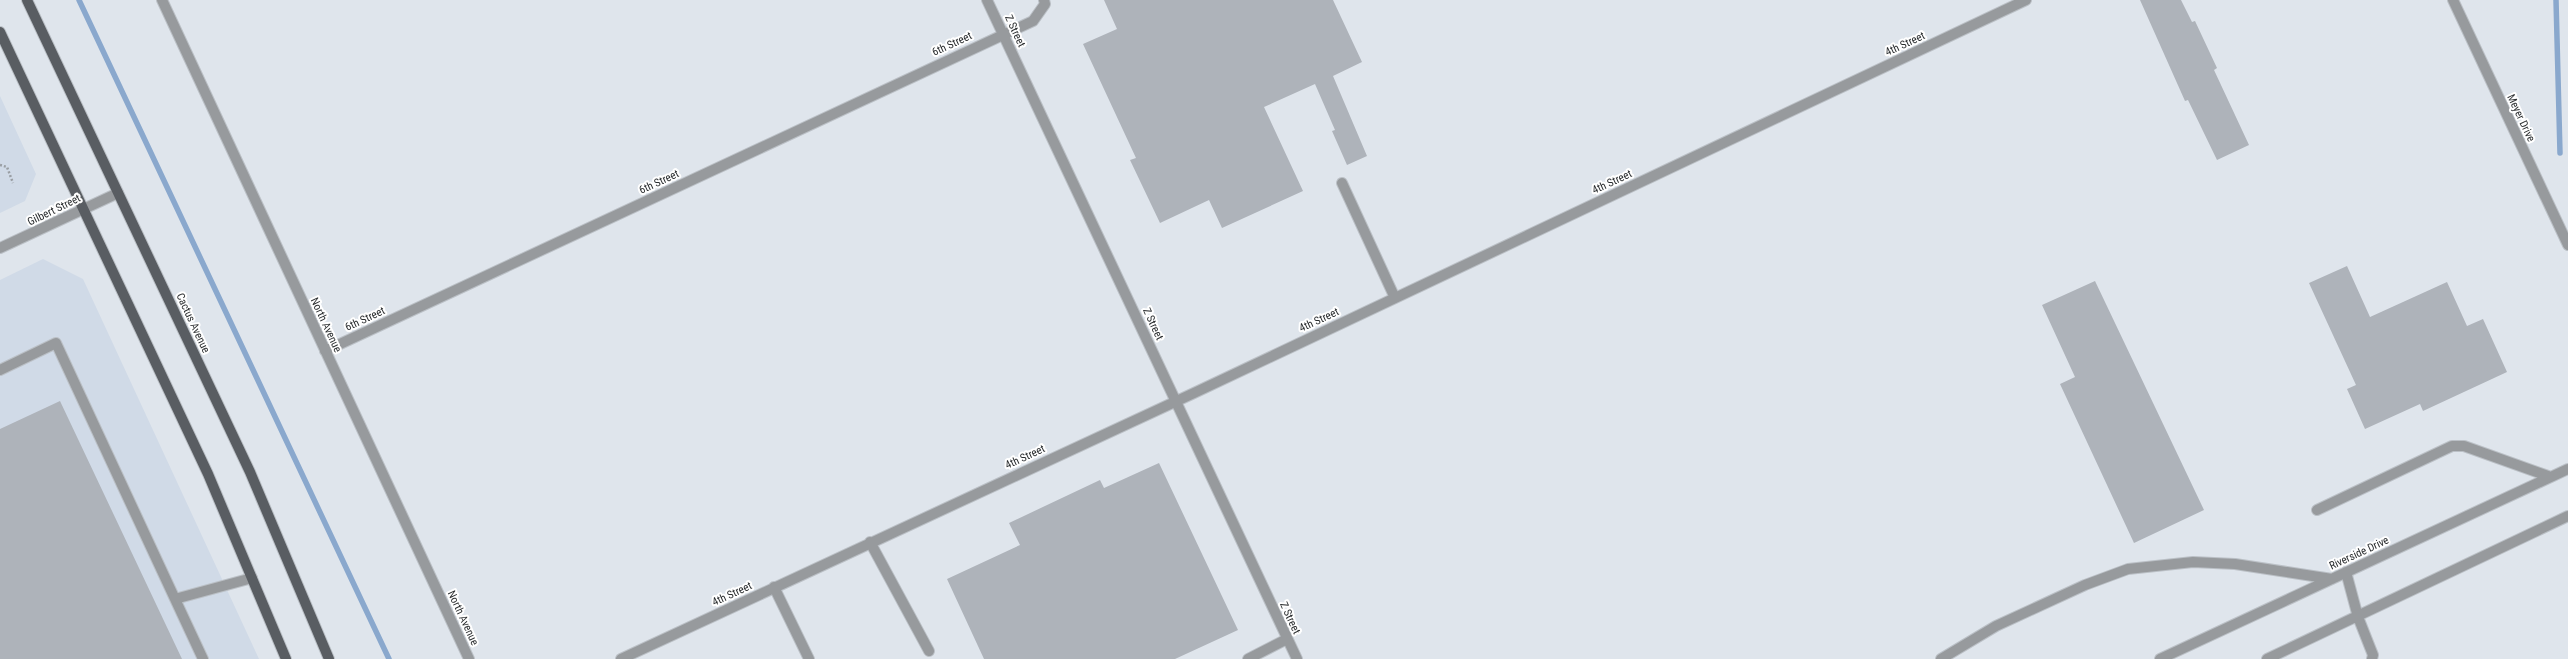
<svg xmlns="http://www.w3.org/2000/svg" width="2568" height="659" viewBox="0 0 2568 659" font-family="'Roboto Condensed',sans-serif">
	<style>
		.built { fill: #d0dae7 }
		.lines { fill: none; stroke-linecap: round; stroke-linejoin: round }
		.stream { stroke: #8aa8cd; stroke-width: 5.5 }
		.building { fill: #aeb3ba }
		.minor-casing { stroke: #bbc0c6; stroke-width: 12 }
		.major-casing { stroke: #bbc0c6; stroke-width: 12 }
		.path { stroke: #999ea3; stroke-width: 2.5; stroke-dasharray: 2 2; stroke-linecap: butt }
		.minor { stroke: #979a9d; stroke-width: 10 }
		.major { stroke: #595d62; stroke-width: 10 }
		.labels { text-anchor: middle; dominant-baseline: central; stroke-width: 4; stroke-linejoin: round; paint-order: stroke }
		.street-label { font-size: 11px; fill: #2b2e30; stroke: #fff }
	</style>
	<rect width="100%" height="100%" fill="#dfe5ec"/>
	<path class="built" d="M0,96l36,78 -11,27 -25,12z
		M43,259l40,20 176,380h-259v-379z"/>
	<g class="lines">
		<path class="stream" d="M79,0l310,659
			M2556,0l4,153"/>
	</g>
	<path class="building" d="M1104,0h229l29,62 -29,14 34,80 -20,9 -15,-34 3,-1 -20,-46 -51,23 39,84 -81,37 -13,-28 -49,23 -30,-63 6,-2 -53,-114 34,-15z
		M2140,0h41l11,22 3,-1 22,47 -3,2 35,75 -32,15 -29,-60 -3,1z
		M2347,266l23,51 77,-35 20,44 16,-7 24,53 -84,39 -3,-7 -55,25 -18,-40 9,-4 -47,-102z
		M2095,281l109,229 -70,33 -74,-159 15,-7 -33,-72z
		M60,401l122,258h-182v-230z
		M1159,463l79,167 -63,29h-191l-37,-80 73,-34 -11,-22 91,-43 4,8z"/>
	<g class="lines">
		<g class="minor-casing">
			<path id="minor" d="M162,0l307,659
				M987,0l310,659
				M2453,0l115,245
				M1342,183l53,115
				M0,248l118,-55
				M325,351l708,-330 12,-17 -1,-4
				M0,370l56,-27 119,256
				M2317,510l135,-64h12l84,30
				M870,542l59,109
				M2346,572l12,45 15,38 -1,4
				M774,587l35,72
				M203,659l-28,-60 77,-21
				M621,659l573,-266 832,-393
				M1248,659l39,-20
				M1941,659l55,-33 89,-41 43,-16 65,-7 42,2 97,15
				M2160,659l408,-190
				M2267,659l301,-143"/>
		</g>
		<g class="major-casing">
			<path id="major" d="M27,0l223,472 79,187
				M0,32l208,442 78,185"/>
		</g>
		<path class="path" d="M0,165l7,2 6,16"/>
		<use href="#minor" class="minor"/>
		<use href="#major" class="major"/>
	</g>
	<g class="labels">
		<g class="street-label">
			<text transform="translate(1015 31) rotate(65)">Z Street</text>
			<text transform="translate(952 44) rotate(-25)">6th Street</text>
			<text transform="translate(1905 44) rotate(-25)">4th Street</text>
			<text transform="translate(2521 118) rotate(65)">Meyer Drive</text>
			<text transform="translate(659 182) rotate(-25)">6th Street</text>
			<text transform="translate(1612 182) rotate(-25)">4th Street</text>
			<text transform="translate(54 210) rotate(-26)">Gilbert Street</text>
			<text transform="translate(365 319) rotate(-25)">6th Street</text>
			<text transform="translate(1319 320) rotate(-25)">4th Street</text>
			<text transform="translate(193 323) rotate(65)">Cactus Avenue</text>
			<text transform="translate(1153 324) rotate(65)">Z Street</text>
			<text transform="translate(326 325) rotate(65)">North Avenue</text>
			<text transform="translate(1025 457) rotate(-25)">4th Street</text>
			<text transform="translate(2359 553) rotate(-25)">Riverside Drive</text>
			<text transform="translate(732 594) rotate(-25)">4th Street</text>
			<text transform="translate(463 618) rotate(65)">North Avenue</text>
			<text transform="translate(1290 618) rotate(65)">Z Street</text>
		</g>
	</g>
</svg>
